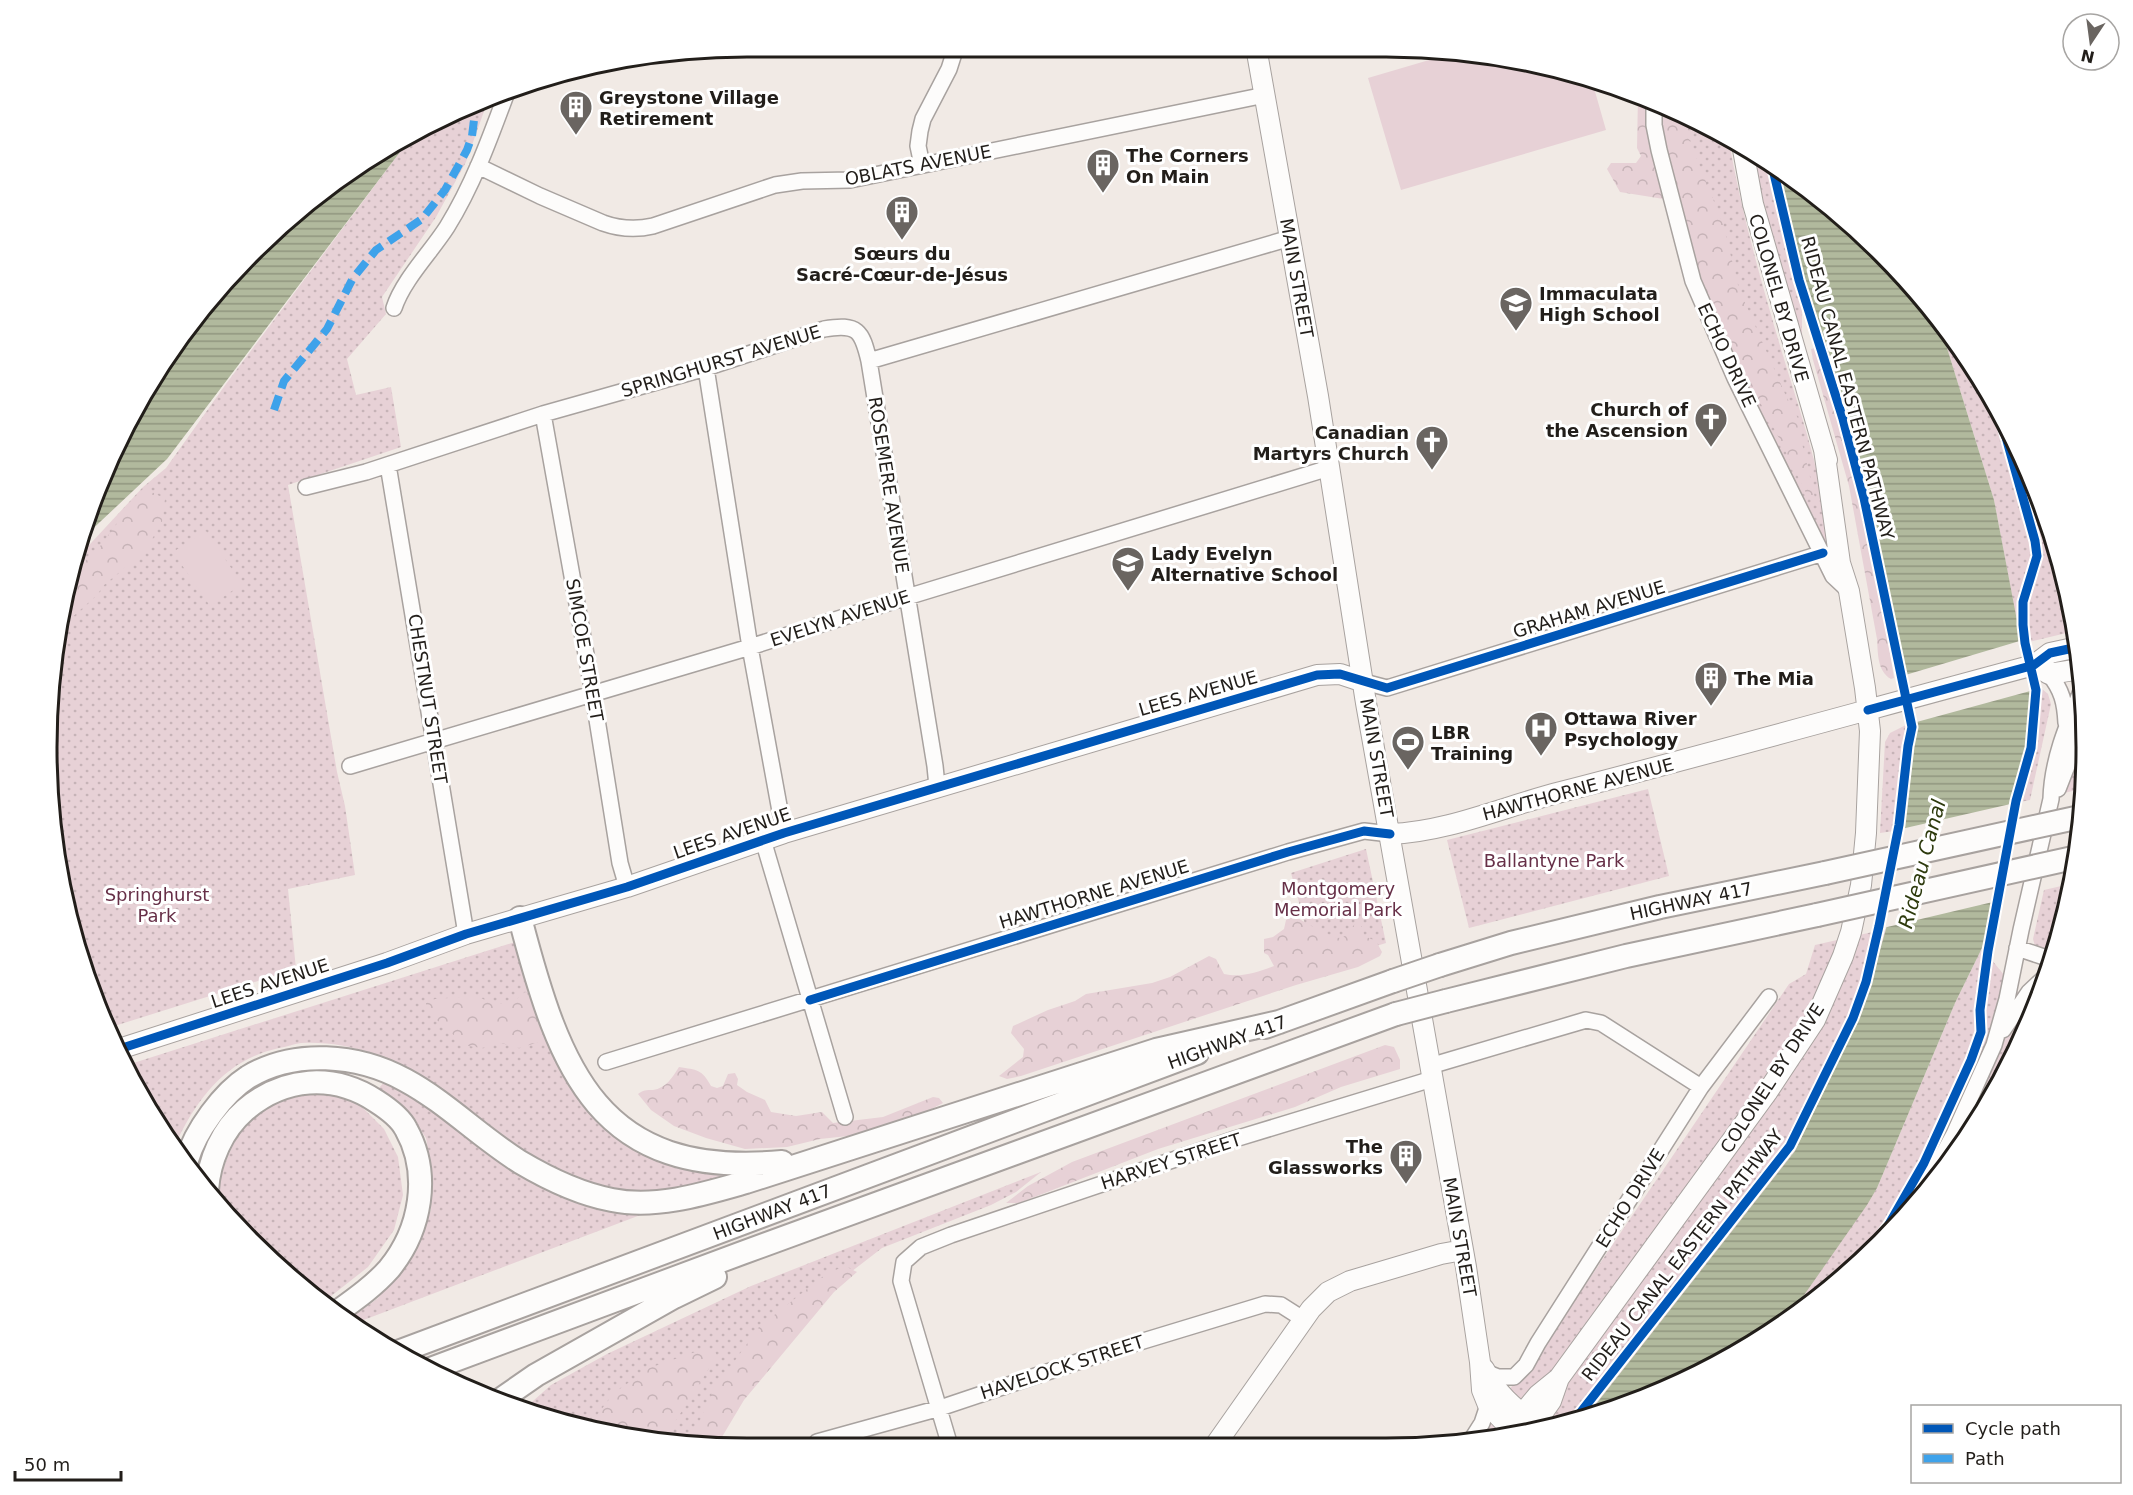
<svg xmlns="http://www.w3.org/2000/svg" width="2133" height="1495" viewBox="0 0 2133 1495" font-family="'DejaVu Sans',sans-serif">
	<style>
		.grass { fill: url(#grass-dots) }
		.forest { fill: url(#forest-crowns) }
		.garden { fill: #e7d1d6 }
		.water { fill: url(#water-rules) }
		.pier { fill: #f1eae5 }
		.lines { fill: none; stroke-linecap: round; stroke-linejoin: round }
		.minor-casing { stroke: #a8a29f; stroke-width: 18 }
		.major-casing { stroke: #a8a29f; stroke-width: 22 }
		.highway-casing { stroke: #a8a29f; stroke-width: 26 }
		.minor { stroke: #fdfcfb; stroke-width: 15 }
		.major { stroke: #fdfcfb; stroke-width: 20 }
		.highway { stroke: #fdfcfb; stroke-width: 22 }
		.highway-bridge-casing { stroke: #a8a29f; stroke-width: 26; stroke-linecap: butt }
		.highway-bridge { stroke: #fdfcfb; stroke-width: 22 }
		.quiet { stroke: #3ea2ea; stroke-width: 8; stroke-dasharray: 15 8; stroke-linecap: butt }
		.cycleway-casing { stroke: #fff; stroke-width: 13 }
		.cycleway { stroke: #0057b8; stroke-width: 9 }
		.labels { text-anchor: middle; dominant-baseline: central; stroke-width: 6; stroke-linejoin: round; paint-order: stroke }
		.poi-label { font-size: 18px; font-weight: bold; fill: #221e1a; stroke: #fff; text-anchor: start }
		.street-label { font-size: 18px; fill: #221e1a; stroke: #fff }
		.park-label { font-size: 18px; fill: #662f47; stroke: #fff }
		.water-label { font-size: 20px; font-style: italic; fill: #2d3a0d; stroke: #fff }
		.rim { fill: none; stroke: #221e1a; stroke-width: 3 }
	</style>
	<defs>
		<pattern id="grass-dots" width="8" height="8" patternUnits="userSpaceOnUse" patternTransform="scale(1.5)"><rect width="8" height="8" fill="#e7d1d6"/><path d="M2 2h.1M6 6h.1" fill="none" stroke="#c6b3b7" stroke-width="1.8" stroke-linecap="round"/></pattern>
		<pattern id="forest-crowns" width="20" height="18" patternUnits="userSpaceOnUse" patternTransform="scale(1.5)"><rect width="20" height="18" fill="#e7d1d6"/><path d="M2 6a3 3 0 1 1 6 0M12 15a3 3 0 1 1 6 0" fill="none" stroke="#c6b3b7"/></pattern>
		<pattern id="water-rules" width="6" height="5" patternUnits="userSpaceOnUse" patternTransform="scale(1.5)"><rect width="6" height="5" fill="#b1b99d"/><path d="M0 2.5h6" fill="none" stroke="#90967f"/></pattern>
	</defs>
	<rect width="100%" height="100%" fill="#f1eae5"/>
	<path class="grass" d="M488,100l-22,62 -30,55 -54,80 4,17 -39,45 9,36 35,-8 10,60 -113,38 49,287 8,34 10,69 -67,14 8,80 -188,59 -38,-99 -17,-90v-183l26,-100 64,-69 23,-19 60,-84 174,-232 5,-14 33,-19z
		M1661,104l67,32c13,76 34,149 56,223 18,59 43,130 44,192l-18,-41 -67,-132 -29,-67z
		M1751,150l17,12 30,128 4,19v28l-4,1 -25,-87z
		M1939,322l53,75 57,125 26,109 -54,13 -27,-144z
		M2041,688l7,6 3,10 -21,96 -10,2 16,-64 3,-49z
		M1906,725l-5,62 -7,44 -14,2 5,-91 5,-9z
		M2083,742l2,46 -21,5z
		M1648,789l21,87 -200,52 -22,-88z
		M1366,849l20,94 -70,22 -25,-92z
		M2070,884l-7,45 -8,21 -6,2 -14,-6 -2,-7 11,-49z
		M1886,929l-24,83 -67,139 -210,267 -18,7 -92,17 37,-56 32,-40 245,-362 17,-10 9,-29z
		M518,941l104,198 111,30 1,7c-41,12 -88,24 -130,12 -29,-9 -58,-21 -83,-38 -33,-22 -62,-49 -95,-71 -36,-23 -82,-39 -125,-36 -7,1 -15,4 -22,5 -53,12 -81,49 -103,95l-52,-77z
		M1982,948l49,60v4l-17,45 -72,117 -94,100 -55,37 84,-123 78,-185z
		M385,1081l23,13 47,30 196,87 -298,113 -5,-4 29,-21 36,-42 18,-47 1,-40 -6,-32 -17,-25 -30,-25z
		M309,1092l26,2 26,12 23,23 14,28 5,38 -9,35 -26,37 -47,37 -104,-99c0,-31 22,-87 51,-102 12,-6 28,-8 41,-11z
		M1041,1172l-25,20 -25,13 -109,43 -57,44 -123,155 -136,-22 -42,-16 27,-24 56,-31 144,-68z"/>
	<path class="forest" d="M1638,95l15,5 34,16 1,21 35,87 16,65 47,107 15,28v15l14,59 -8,-3 -29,-59 -53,-99 -18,-27 -31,-109 -56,-9 -13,-23 4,-6h25l5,-7 -4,-8z
		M1815,348c27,80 49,161 66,244 5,29 8,58 13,86l-3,1c-14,-8 -13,-26 -14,-40l-28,-153 -36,-126 -2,-11z
		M148,492l6,1 11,6 -3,23 -17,29 -41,34 -7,10 -37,33 16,-58 22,-21 29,-39 14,-16z
		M1294,916c9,5 38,23 47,22 5,-1 10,-10 13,-13l5,-1 3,3 2,9 12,5 6,11 -2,4 -22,11 -62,18 -275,91 -14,3 -8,-3 24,-19 1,-8 -13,-16 2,-7 35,-16 27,-9 11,-7 66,-11 18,-6 39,-21 7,3 8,15c18,4 33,-2 50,-8l-6,-11 -4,-2v-14l9,-2 11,-8 2,-9z
		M525,992l8,3 8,18 5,27 -27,8 -18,-5 -19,5 -20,-3 -12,-14 -23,-19 -1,-9 9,-4 42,-3 16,8h18z
		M1385,1045l9,2 6,13v9l-59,18 -46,20 -137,42 -139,54h-13l22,-17 44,-24z
		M679,1067c18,3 23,2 32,19l6,2 6,-2 5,-12 7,-1 3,6 -1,6 10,7 18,8 6,12 25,4 26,-4 11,11 50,-6 50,-20 6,1 4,5 -27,14 -59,18 -37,4 -33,8 -42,2 -39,-11 -32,-12 -23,-16 -13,-16c5,-4 8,-4 15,-4 13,-2 19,-12 26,-23z
		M845,1266l12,6 -23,20 -90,108 -28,47 -27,-2 24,-54 46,-64 67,-53z
		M704,1349l12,4 -5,12 -48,76 -76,-13 27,-35 35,-25z"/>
	<path class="garden" d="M1453,53l70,7 69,21 14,49 -205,60 -33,-112z
		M206,531l36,53 -32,22 -37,-54z"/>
	<path class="water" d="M404,138l-4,14 -233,307 -83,78 16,-58 41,-82 79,-111 138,-122z
		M1777,168l36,24 99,93 27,37 55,178 37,194 -5,58 -10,32 -23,124 -11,40 -27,55 -78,185 -10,17 -74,106 -98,65 -110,42 210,-267 67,-139 24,-83 18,-98 13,-109 -13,-49 -19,-103 -19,-78 -19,-71 -44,-143z"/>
	<path class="pier" d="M2023,640l11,50 -121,33 -11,-47z
		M2015,803l-18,98 -114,27 18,-99z"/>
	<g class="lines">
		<g class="minor-casing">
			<path id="minor" d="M1654,100v25l5,25 34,131 42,97 98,198 16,15
				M922,165l-4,-19 2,-15 3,-12 26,-50 7,-22
				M478,166l62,30 63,27c17,6 33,7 50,3l122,-41 27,-4 48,-1 415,-85
				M394,308c9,-28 37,-56 53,-81 26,-42 43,-89 60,-135
				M869,361l421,-123
				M706,368l44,279 34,186
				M543,414l48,268 29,181 7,24
				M388,465l78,469
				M306,487l60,-15 177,-58 163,-46 118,-39c34,-6 38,2 45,32l66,405 2,20
				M2049,674c13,16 16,29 17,49
				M1364,682l23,6 436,-135
				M350,766l400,-119 157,-50 422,-129
				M2058,789l25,-64
				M763,840l82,277
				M2017,948l27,9h8
				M2003,1030l26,-38 15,-14
				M606,1062l682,-210 76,-21 26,3
				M1430,1066l156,-46 15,3 100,64
				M1919,1198l35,-64 40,-89 13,-46 14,-69 30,-131c1,-39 16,-74 31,-110
				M1485,1372l13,5h16l12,-12 12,-22 163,-256 68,-90
				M817,1442l123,-34 167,-56 158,-48 16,1 22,14
				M1470,1442l12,-19 6,-18
				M950,1446l-49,-165 3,-19 17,-15 30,-12 284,-96 197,-60"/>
		</g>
		<g class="major-casing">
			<path id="major" d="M1256,47l62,349 48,307 100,564 14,95 2,28 6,15 23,24
				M1742,144l11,60 74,256
				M2034,665l15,9 32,-5
				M1390,834c58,-2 115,-28 171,-42 159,-41 316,-85 473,-127l16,-12 28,-6
				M116,1050l271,-87 79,-29 161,-47 157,-54 533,-158 23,-1 24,8
				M1484,1369c12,24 30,39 51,55
				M1515,1423l23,-28 21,-17
				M1529,1432l22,-31 8,-23 209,-287 47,-71 28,-64 8,-24 10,-47 5,-52 4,-102 -5,-43 -16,-97 -9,-28 -16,-114
				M1216,1444l95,-135 17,-17 22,-11 91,-27 22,-4"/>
		</g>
		<g class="highway-casing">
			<path id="highway" d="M520,918c40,153 78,261 262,244
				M1440,965l71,-22 149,-36 165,-34
				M1446,1001l180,-45 191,-41
				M1265,1027l128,-46
				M187,1160c8,-29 36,-67 61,-83 46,-28 110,-23 157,3 41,22 75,57 115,82 27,16 60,32 92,38 44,9 92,-6 134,-18l410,-132 123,-28
				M207,1190c2,-30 15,-60 38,-80 39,-33 88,-37 131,-9 11,7 24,16 30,28 25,45 15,101 -17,140 -15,17 -35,31 -53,44
				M398,1352l799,-299
				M428,1370l314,-117 654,-239
				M500,1400l36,-25 138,-78 41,-20"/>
		</g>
		<use href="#minor" class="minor"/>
		<use href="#major" class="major"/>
		<use href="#highway" class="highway"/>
		<g class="highway-bridge-casing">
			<path id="highway-bridge" d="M1825,873l255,-56
				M1817,915l256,-57
				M1393,981l47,-16
				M1396,1014l50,-13"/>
		</g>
		<use href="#highway-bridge" class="highway-bridge"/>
		<path class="quiet" d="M274,410l10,-29 43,-52 26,-51 23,-28 46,-31 23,-29 22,-40 5,-14 2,-16 -1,-15"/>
		<g class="cycleway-casing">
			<path id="cycleway" d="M1868,710l166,-45 16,-12 28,-6
				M810,1000l478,-148 76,-21 26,3
				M116,1050l271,-87 79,-29 161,-47 157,-54 533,-158 23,-1 47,14 436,-135
				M1869,1252l19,-26 36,-63 47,-103 10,-28 -1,-22 8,-59 28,-150 15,-53 5,-58 -11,-47 -2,-18v-23l14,-46 -2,-15 -36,-129
				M1573,1422l217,-276 63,-128 13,-36 13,-56 20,-101 9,-79 4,-19 -48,-229 -21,-79 -44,-139 -27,-115"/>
		</g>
		<use href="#cycleway" class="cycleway"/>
	</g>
	<defs>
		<g id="building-pin" transform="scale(1.725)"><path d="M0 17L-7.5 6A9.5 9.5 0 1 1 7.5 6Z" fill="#6a6561" stroke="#fff"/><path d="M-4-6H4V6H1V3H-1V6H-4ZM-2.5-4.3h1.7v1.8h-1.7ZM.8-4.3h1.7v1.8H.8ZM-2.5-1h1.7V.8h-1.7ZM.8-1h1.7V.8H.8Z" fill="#fff"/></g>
		<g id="school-pin" transform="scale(1.725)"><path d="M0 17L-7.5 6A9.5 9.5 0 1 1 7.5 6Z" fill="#6a6561" stroke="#fff"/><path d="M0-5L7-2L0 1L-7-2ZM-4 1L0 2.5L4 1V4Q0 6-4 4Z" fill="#fff"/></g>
		<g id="church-pin" transform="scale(1.725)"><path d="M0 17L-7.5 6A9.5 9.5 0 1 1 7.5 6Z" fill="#6a6561" stroke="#fff"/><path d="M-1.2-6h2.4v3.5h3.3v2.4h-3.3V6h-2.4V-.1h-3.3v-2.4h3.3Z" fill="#fff"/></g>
		<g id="hospital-pin" transform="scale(1.725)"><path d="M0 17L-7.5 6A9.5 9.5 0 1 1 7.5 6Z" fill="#6a6561" stroke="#fff"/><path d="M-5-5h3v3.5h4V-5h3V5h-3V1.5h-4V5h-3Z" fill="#fff"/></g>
		<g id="stadium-pin" transform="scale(1.725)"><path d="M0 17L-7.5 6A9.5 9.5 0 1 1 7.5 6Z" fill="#6a6561" stroke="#fff"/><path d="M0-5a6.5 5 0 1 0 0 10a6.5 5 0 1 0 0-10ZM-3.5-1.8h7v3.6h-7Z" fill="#fff"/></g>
	</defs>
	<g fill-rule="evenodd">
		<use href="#building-pin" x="576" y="107"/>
		<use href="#building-pin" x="1103" y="165"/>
		<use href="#building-pin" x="902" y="212"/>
		<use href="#school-pin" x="1516" y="303"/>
		<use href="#church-pin" x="1711" y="419"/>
		<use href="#church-pin" x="1432" y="442"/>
		<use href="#school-pin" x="1128" y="563"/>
		<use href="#building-pin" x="1711" y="678"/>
		<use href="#hospital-pin" x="1541" y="728"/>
		<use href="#stadium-pin" x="1408" y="742"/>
		<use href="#building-pin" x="1406" y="1156"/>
	</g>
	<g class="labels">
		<g class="poi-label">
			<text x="599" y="97">Greystone Village<tspan x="599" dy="21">Retirement</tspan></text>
			<text x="1126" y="155">The Corners<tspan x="1126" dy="21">On Main</tspan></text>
			<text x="902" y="253" text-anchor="middle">Sœurs du<tspan x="902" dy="21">Sacré-Cœur-de-Jésus</tspan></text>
			<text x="1539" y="293">Immaculata<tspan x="1539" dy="21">High School</tspan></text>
			<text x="1688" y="409" text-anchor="end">Church of<tspan x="1688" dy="21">the Ascension</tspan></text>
			<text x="1409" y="432" text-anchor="end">Canadian<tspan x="1409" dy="21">Martyrs Church</tspan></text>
			<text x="1151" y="553">Lady Evelyn<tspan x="1151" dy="21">Alternative School</tspan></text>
			<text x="1734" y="678">The Mia</text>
			<text x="1564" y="718">Ottawa River<tspan x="1564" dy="21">Psychology</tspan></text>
			<text x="1431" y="732">LBR<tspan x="1431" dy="21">Training</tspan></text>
			<text x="1383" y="1146" text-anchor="end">The<tspan x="1383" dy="21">Glassworks</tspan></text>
		</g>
		<g class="street-label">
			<text transform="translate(918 165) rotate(-11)">OBLATS AVENUE</text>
			<text transform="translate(1297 278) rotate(80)">MAIN STREET</text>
			<text transform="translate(1779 298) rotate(74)">COLONEL BY DRIVE</text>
			<text transform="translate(1727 355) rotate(65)">ECHO DRIVE</text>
			<text transform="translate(721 361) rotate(-17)">SPRINGHURST AVENUE</text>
			<text transform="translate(1848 388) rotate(75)">RIDEAU CANAL EASTERN PATHWAY</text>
			<text transform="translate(889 485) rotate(81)">ROSEMERE AVENUE</text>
			<text transform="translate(1589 609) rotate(-17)">GRAHAM AVENUE</text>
			<text transform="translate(840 618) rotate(-18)">EVELYN AVENUE</text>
			<text transform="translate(585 650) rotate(80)">SIMCOE STREET</text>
			<text transform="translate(1198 693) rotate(-16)">LEES AVENUE</text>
			<text transform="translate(428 699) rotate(81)">CHESTNUT STREET</text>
			<text transform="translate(1377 758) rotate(80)">MAIN STREET</text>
			<text transform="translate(1578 789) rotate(-15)">HAWTHORNE AVENUE</text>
			<text transform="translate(732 833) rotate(-19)">LEES AVENUE</text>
			<text transform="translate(1094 894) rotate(-17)">HAWTHORNE AVENUE</text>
			<text transform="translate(1691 901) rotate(-12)">HIGHWAY 417</text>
			<text transform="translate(270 983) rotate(-18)">LEES AVENUE</text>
			<text transform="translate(1227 1042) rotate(-20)">HIGHWAY 417</text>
			<text transform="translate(1772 1078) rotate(-57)">COLONEL BY DRIVE</text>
			<text transform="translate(1171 1161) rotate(-18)">HARVEY STREET</text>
			<text transform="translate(1630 1198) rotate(-58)">ECHO DRIVE</text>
			<text transform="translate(772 1212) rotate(-21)">HIGHWAY 417</text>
			<text transform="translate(1460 1237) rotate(80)">MAIN STREET</text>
			<text transform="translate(1682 1255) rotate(-52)">RIDEAU CANAL EASTERN PATHWAY</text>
			<text transform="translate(1062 1367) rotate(-18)">HAVELOCK STREET</text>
		</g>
		<g class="park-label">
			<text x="1554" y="860">Ballantyne Park</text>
			<text x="1338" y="888">Montgomery<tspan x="1338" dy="21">Memorial Park</tspan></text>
			<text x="157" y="894">Springhurst<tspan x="157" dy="21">Park</tspan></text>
		</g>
		<g class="water-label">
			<text transform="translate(1922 864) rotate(-75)">Rideau Canal</text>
		</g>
	</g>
	<path d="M0 0H2133V1495H0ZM747 57H1386A690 690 0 0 1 2076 747V748A690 690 0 0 1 1386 1438H747A690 690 0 0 1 57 748V747A690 690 0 0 1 747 57Z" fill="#fff" fill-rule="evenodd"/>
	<path class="rim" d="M747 57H1386A690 690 0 0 1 2076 747V748A690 690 0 0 1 1386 1438H747A690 690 0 0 1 57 748V747A690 690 0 0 1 747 57Z"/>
	<rect x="1911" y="1405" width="210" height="78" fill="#ffffff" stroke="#a7a5a3" stroke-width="1.5"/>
	<rect x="1923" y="1424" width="30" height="9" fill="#0057b8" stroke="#a7a5a3" stroke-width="1.5"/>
	<text x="1965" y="1435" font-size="18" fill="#221e1a">Cycle path</text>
	<rect x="1923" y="1454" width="30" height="9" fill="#3ea2ea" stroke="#a7a5a3" stroke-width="1.5"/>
	<text x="1965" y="1465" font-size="18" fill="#221e1a">Path</text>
	<g transform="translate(2091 42) rotate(193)"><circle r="28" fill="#ffffff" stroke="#a7a5a3" stroke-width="1.5"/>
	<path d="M0-4.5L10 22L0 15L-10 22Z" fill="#6a6561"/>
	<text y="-9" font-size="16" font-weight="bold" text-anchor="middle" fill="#221e1a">N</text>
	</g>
	<path d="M15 1471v9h106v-9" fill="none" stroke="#221e1a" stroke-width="3"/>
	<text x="24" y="1471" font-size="18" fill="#221e1a" stroke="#ffffff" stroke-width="4.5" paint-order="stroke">50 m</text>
</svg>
